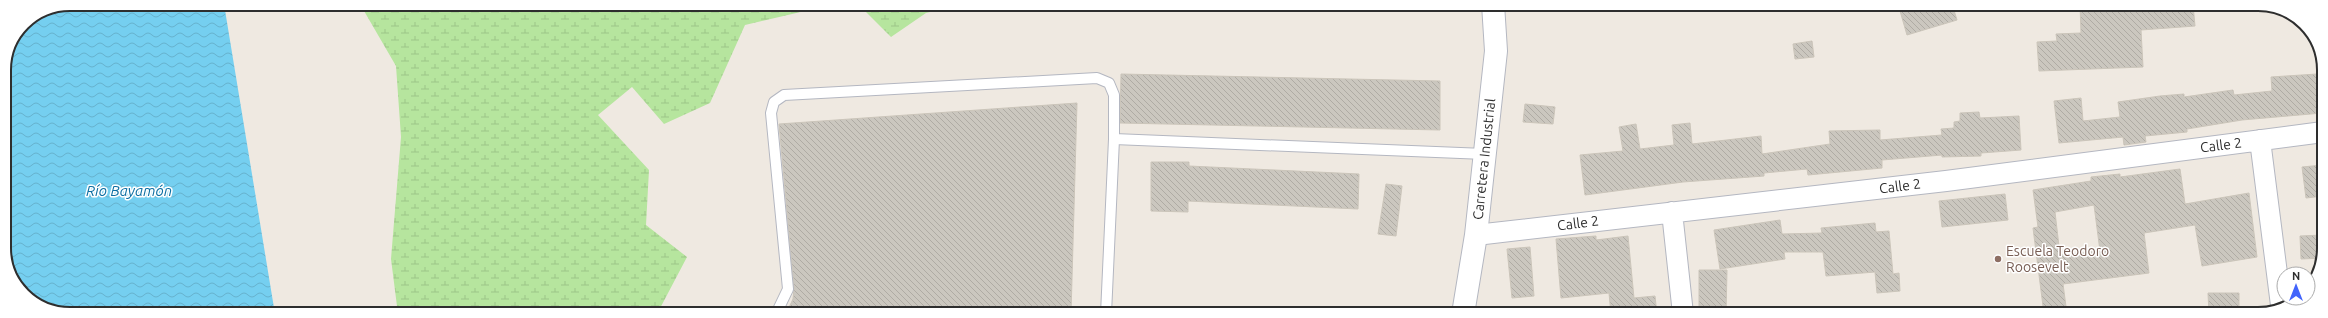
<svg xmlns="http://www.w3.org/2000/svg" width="2328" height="318" viewBox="0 0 2328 318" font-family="Ubuntu,sans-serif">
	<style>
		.wetland { fill: url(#wetland-marsh) }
		.water { fill: url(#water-waves) }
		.building { fill: url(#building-back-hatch); stroke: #cbc5ba; fill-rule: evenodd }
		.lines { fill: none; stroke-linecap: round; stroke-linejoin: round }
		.lane-casing { stroke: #b4b7c1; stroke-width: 12 }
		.street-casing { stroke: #b4b7c1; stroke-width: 22 }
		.secondary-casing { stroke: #b4b7c1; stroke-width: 24 }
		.lane { stroke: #fff; stroke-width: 10 }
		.street { stroke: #fff; stroke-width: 20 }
		.secondary { stroke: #fff; stroke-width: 22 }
		.education-dot { fill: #8d6e63; stroke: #fff; stroke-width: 1.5 }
		.labels { text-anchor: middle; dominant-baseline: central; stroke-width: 3; stroke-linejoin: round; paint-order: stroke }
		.street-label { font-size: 14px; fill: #2e2e2e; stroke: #fff }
		.education-label { font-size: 14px; fill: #785e54; stroke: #fff; text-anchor: start }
		.water-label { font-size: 15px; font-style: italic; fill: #0d6fa3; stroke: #fff }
		.rim { fill: none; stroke: #2e2e2e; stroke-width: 2 }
	</style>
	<defs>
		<pattern id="wetland-marsh" width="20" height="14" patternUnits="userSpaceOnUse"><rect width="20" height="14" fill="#b6e59e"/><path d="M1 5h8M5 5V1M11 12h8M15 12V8" fill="none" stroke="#9dc588"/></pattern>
		<pattern id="water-waves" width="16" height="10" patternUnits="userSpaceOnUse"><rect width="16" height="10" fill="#75cff0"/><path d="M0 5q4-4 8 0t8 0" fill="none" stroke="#66b2ce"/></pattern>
		<pattern id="building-back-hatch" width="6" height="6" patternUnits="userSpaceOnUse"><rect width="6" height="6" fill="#cbc7bf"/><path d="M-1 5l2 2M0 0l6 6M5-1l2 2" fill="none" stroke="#afaba4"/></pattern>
	</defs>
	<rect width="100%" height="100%" fill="#efe9e1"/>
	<path class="wetland" d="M360,4h475l-90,21 -35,78 -46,21 -32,-37 -34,28 51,55 -3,55 41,32 -30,57h-259l-7,-55 10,-122 -5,-71z
		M858,4h106l-38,9 -35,24z"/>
	<path class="water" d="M70,4h154l51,310 -213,-1 -36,-16 -20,-32 -2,-195c10,-51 22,-48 66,-66z"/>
	<path class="building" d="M1898,4h19l1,4 13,-4h21l5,16 -50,15z
		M2080,4l52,1v4l61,-4 2,21 -54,4 2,37 -104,4 -2,-29 20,-1 -1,-7 25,-1z
		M1812,41l2,16 -19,2 -2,-15z
		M1121,74l319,7v49l-320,-7z
		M2317,74l5,39 -80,7 -55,9v3l-42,4 1,6 -22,3 -1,-8 -64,6 -5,-42 27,-3 2,23 37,-4 -2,-15 42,-6 24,-2v3l49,-7 1,5 38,-4 -1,-14z
		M1077,103l-6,211h-285l7,-15 1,-11 -15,-164z
		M1525,104l30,3 -2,17 -30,-2z
		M1979,112l1,6 39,-2 2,34 -40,3v3l-39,1v-2l-60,5v8l-74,7 -1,-6 -43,4v3l-81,6 -98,13 -5,-40 43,-4 -4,-24 17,-3 4,25 34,-4 -2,-20 18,-2 2,21 69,-8 1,18 68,-10 -1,-13 51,-1v10l62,-5 -1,-6 13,-1v-6l6,-1v-8z
		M1151,162h38v4l170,8 -1,35 -170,-8v11l-37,-1z
		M2323,165v31l-17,2 -4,-31z
		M2180,169l5,35 64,-11 8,64 -55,9 -7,-41 -51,8 5,40 -86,11 4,30h-23l-11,-86 5,-1 -5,-37 58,-9v-4l29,-3v3zM2094,205l6,46 -40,4 -5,-43z
		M1386,184l16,2 -6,50 -18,-2z
		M2005,194l3,26 -66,7 -3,-26z
		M1780,220l2,14 40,-1 -1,-5 54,-5 1,9 13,-1 4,43 6,-1 1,18 -23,2 -2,-21 -49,4 -3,-24h-39l1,7 -65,10 -6,-39z
		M2323,235v23l-22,1 -1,-23z
		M1596,236v4l32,-4 6,62 21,-2 2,18h-46l-2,-21 -48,5 -5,-59z
		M1530,247l4,49 -22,2 -5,-49z
		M1699,270h28l-1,44h-27z
		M2208,293h31v21h-30z"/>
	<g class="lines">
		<g class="lane-casing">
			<path id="lane" d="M1114,139l371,15
				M776,314l12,-25 -17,-176 3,-11 10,-7 313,-17 12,5 5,12v44l-8,175"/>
		</g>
		<g class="street-casing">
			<path id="street" d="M2260,140l21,165
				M1672,212l11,102
				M1476,235l470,-54 377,-49"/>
		</g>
		<g class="secondary-casing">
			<path id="secondary" d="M1463,314l13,-79 20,-184 -3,-47"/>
		</g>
		<use href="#lane" class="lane"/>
		<use href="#street" class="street"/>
		<use href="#secondary" class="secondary"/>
	</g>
	<circle class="education-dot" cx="1998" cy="259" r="4"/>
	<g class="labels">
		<g class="street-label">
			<text transform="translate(2221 145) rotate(-7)">Calle 2</text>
			<text transform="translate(1484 159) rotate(-84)">Carretera Industrial</text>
			<text transform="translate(1900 186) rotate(-7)">Calle 2</text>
			<text transform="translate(1578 223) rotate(-7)">Calle 2</text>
		</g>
		<g class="education-label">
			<text x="2006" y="251">Escuela Teodoro<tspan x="2006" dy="16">Roosevelt</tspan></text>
		</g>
		<g class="water-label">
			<text x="129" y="190">Río Bayamón</text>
		</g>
	</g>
	<path d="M0 0H2328V318H0ZM70 11H2258A59 59 0 0 1 2317 70V248A59 59 0 0 1 2258 307H70A59 59 0 0 1 11 248V70A59 59 0 0 1 70 11Z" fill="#fff" fill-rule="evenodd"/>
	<path class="rim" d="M70 11H2258A59 59 0 0 1 2317 70V248A59 59 0 0 1 2258 307H70A59 59 0 0 1 11 248V70A59 59 0 0 1 70 11Z"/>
	<g transform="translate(2296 286)"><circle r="19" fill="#ffffff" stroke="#ababab"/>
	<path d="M0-3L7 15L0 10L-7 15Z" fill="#4264fb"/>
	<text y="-6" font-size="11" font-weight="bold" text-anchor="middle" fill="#2e2e2e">N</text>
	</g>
</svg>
